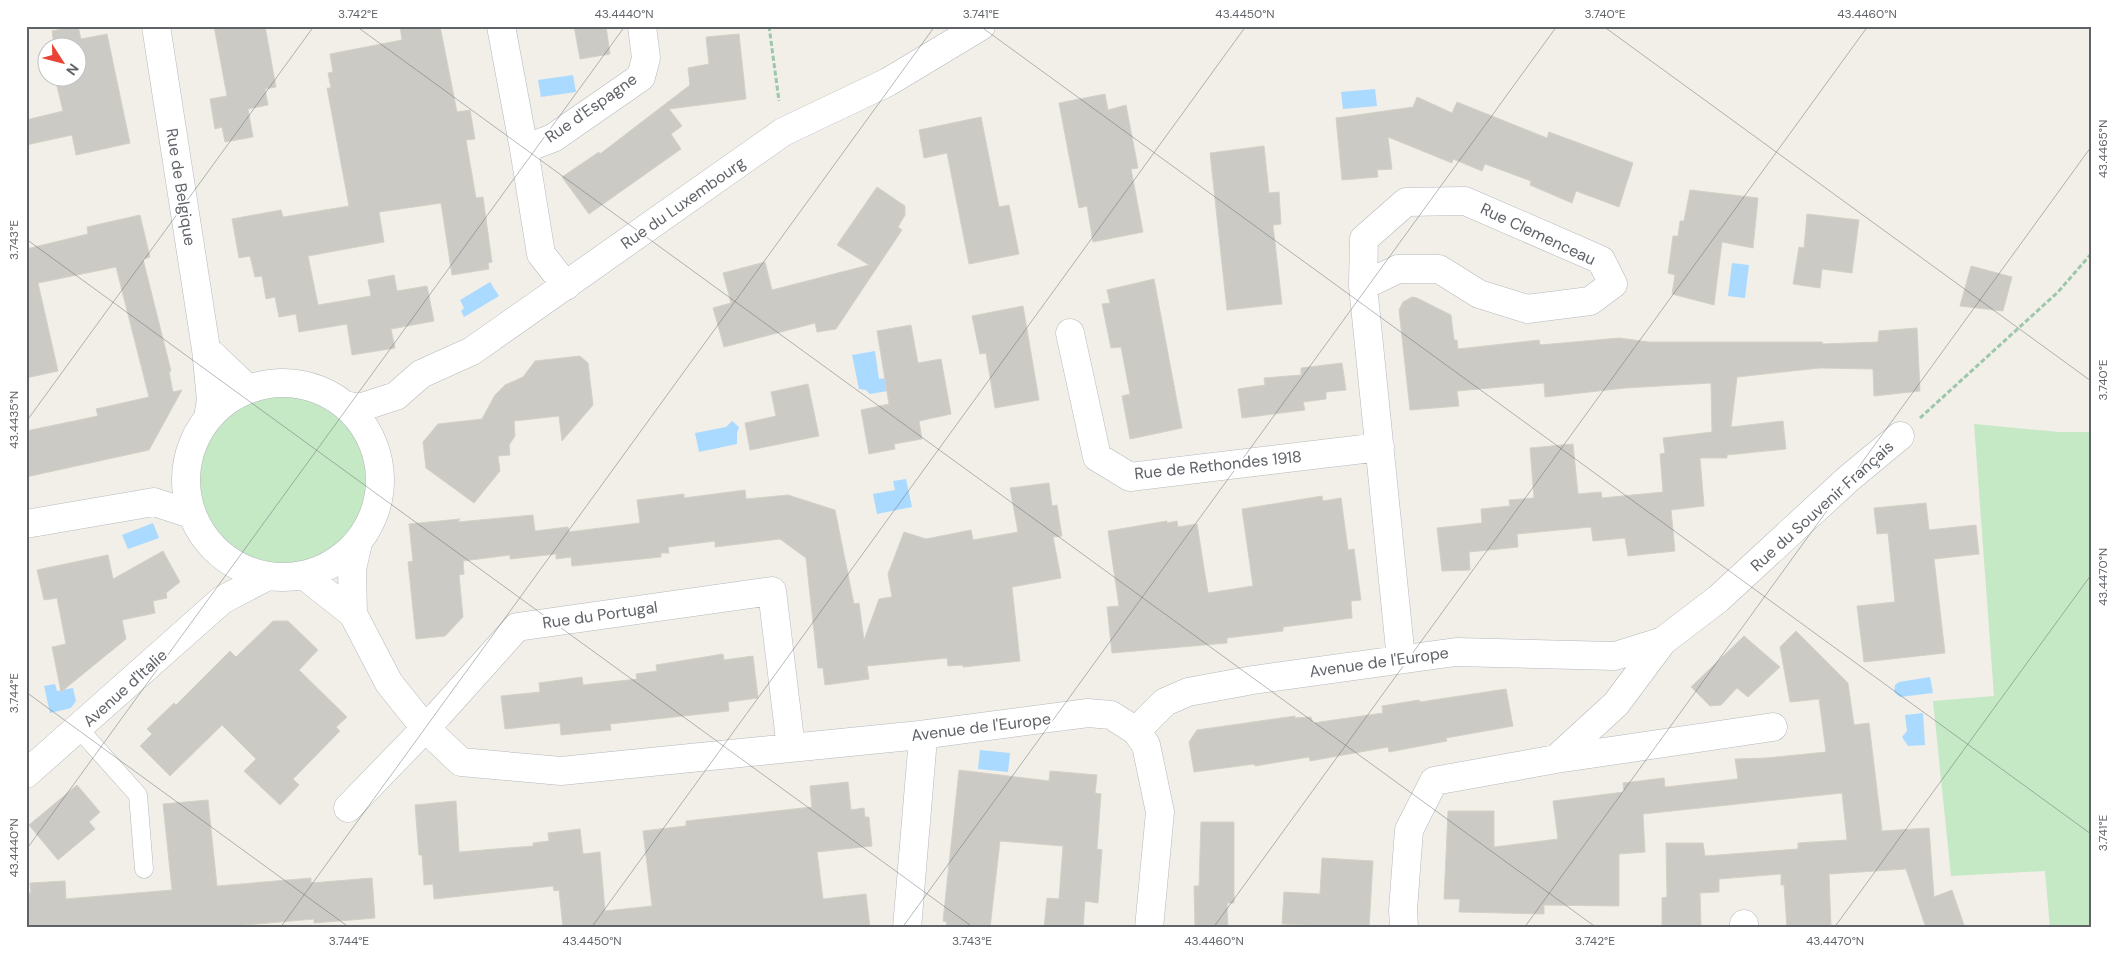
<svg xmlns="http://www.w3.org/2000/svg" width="2117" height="954" viewBox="0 0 2117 954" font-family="'DM Sans',sans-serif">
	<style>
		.green { fill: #c5e8c5 }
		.water { fill: #aadaff }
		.building { fill: #cccac5; stroke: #d6d1c6 }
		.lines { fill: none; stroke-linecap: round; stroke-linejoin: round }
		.service-casing { stroke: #b5b8bc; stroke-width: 19 }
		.minor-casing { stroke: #b5b8bc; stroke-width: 29 }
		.path { stroke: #9cc7a9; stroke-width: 3; stroke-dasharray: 5 2.5; stroke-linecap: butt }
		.service { stroke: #fff; stroke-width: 18 }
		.minor { stroke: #fff; stroke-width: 28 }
		.ticks { fill: none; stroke: #5f6368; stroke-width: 1; stroke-opacity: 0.45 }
		.labels { text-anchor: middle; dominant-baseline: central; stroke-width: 4; stroke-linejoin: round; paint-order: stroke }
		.street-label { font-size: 16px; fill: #5f6368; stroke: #fff }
		.neatline { fill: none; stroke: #5f6368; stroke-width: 2 }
		.ticks-label { font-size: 12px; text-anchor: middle; fill: #5f6368 }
	</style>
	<rect width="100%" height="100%" fill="#f1efe8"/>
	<path class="green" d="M186 480a97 97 0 1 1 194 0a97 97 0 1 1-194 0Z
		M1974,424l85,8h32v496h-41l-5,-57 -94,5 -18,-175 61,-5z"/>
	<path class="water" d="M573,75l3,17 -35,5 -3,-17z
		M1375,89l2,17 -34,3 -2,-17z
		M1732,263l17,2 -4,33 -17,-2z
		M490,282l9,14 -35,21 -3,-6 3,-3 -4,-8z
		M875,351l4,28 19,-3 1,13 -29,5 -4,-4 -7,-1 -7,-34z
		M732,421l7,6 -2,6v11l-38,8 -4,-19 31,-6z
		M906,479l6,28 -35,7 -4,-20 22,-4 -2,-9z
		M153,523l6,15 -31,11 -6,-14z
		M1930,677l3,16 -33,4 -6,-5 1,-7 4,-3z
		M55,684l2,7 16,-3 3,13 -5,7 -21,5 -6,-27z
		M1923,713l2,32 -17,1 -6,-9 5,-6 -2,-16z
		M980,750l30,3 -2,19 -30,-3z"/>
	<path class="building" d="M78,26l3,13 26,-5 23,109 -54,12 -4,-20 -46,10v-25l37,-9 -8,-33h23v-30h-30l6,-3 -2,-14z
		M214,26h51l11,61 -11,2 3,16 -20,4 5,28 -28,5 -3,-15 -7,2 -5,-30 17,-3z
		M400,26h40l17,86 13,-2 5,29 -9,1 10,58 7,-1 9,65 -4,1 1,6 -37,6 -11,-72 -62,9 5,30 -76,14 10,49 53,-9 -3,-16 26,-5 3,16 30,-5 7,35 -43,8 4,19 -43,7 -5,-31 -48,8 -3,-18 -17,3 -4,-20 -9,2 -4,-23 -7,1 -5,-21 -11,2 -7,-39 49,-9 2,7 66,-11 -22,-118h4l-3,-15 5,-1 -3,-18 72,-14z
		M574,26h32l4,28 -30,5z
		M739,34l7,65 -77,10 13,17 -11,8 10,15 -92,65 -27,-37 37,-25 1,2 90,-69 -2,-17 21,-4 -3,-27z
		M1105,94l3,16 18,-5 12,63 -7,1 12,63 -50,10 -6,-36 -8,2 -20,-105z
		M1417,97l35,16 5,-11 90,36 2,-6 84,31 -14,44 -43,-16 -4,12 -42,-18 1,-4 -46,-17 -3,7 -29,-12 -1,4 -64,-26 4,32 -15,1 1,7 -36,3 -6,-62 77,-11z
		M981,117l18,90 10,-2 10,49 -50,10 -22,-111 -23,5 -5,-28z
		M1264,146l5,47 10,-1 2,32 -8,1 9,79 -55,6 -17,-157z
		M877,187l28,19v9l-7,12 4,3 -66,99 -19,3 -2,-9 -91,24 -11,-39 18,-5 -8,-30 42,-11 7,28 97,-25 -32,-20z
		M1690,190l68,8 -5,50 -31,-6 -8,63 -42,-11 3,-19 -7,-2 5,-37h5l2,-15h4z
		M1807,214l52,6 -7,53 -30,-4 -2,19 -27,-4 6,-37 5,1z
		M140,215l10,42 -7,2 28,112 -2,1 4,20 9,-2 -33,60 -123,27v-46l72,-15 -2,-7 53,-12 -33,-130 -78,16 20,88 -32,7v-129l62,-15 -1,-7z
		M1971,266l41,11 -9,34 -43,-5z
		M1154,279l28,149 -52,11 -8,-43 8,-2 -9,-47 -10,1 -9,-44 8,-1 -3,-13z
		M1412,297l5,1 34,17 3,25h3l1,9 81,-9 1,5 79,-7 30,4h173l1,2 55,-2 1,-11 38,-3 3,63 -46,5 -1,-27 -53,-1 -83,9 -6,50 52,-6 3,28 -59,6v3h-27l4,48 -33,4 4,41 -47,5 -3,-18 -32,3 -2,-14 -74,7 1,13 -49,5 1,18 -28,1 -5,-43 45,-5 -1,-14 29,-3 -1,-6 25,-2 -4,-50 43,-4 5,50 23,-2 1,6 61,-6 -3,-38 5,-1 -2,-15 49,-6 -1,-49 -86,5 -80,9 -1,-14 -87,8 2,15 -49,4 -11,-100 4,-8z
		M1023,306l16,94 -44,8 -9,-55 -6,1 -8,-38z
		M911,325l7,38 23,-4 10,55 -32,7 3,18 -28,5 1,5 -26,5 -8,-44 28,-6 -12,-73z
		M580,356l8,7 5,42 -31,36 -3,-25 -45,5 1,15 -6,9 1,10 -12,1 2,15 -26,32 -48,-35 -3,-26 15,-18 44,-5 13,-24 10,-10 18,-8 12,-16z
		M1342,363l4,27 -20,2v7l-23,3 2,8 -63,8 -4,-29 27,-4 -1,-7 37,-3v-7z
		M808,384l11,52 -69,14 -5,-27 31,-7 -5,-24z
		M1049,483l3,23 5,-1 5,31 -9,1 8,41 -49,9 8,74 -57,6v-2l-15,1 -1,-8 -80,8 2,13 -44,6 -2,-17h-5l-12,-110 -26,-19 -65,8v-6l-47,6 1,6h-8v4l-89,9 -1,-9 -15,2v-5l-46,5v-4l-47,6 1,13 -5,1 4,42 -18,19 -29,3 -8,-77 5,-1 -4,-37 51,-5 -2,3 75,-7 2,16 33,-4 1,5 71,-9 -3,-23 47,-6v4l61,-8 1,9 42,-4 47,15 19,94 5,-1 5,37 15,-41 13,-2 -4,-23 16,-42 22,7 45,-9 2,10 45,-8 -8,-44z
		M1322,496l1,5 18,-3 7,52 6,-1 7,51 -10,1 1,17 -69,9v4l-56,7v5l-115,10 -5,-46 12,-1 -11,-75 59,-10v2l10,-2 1,6 19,-3 11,69 45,-7 -11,-77z
		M1926,503l3,27 47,-5 3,29 -45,5 11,94 -81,9 -7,-56 38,-4 -7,-69 -11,1 -3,-26z
		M163,551l17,31 -14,11 1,5 -14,3 2,12 -33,7 4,19 -65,53 -9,-45 14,-3 -9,-46 -13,2 -7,-30 71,-15 5,24z
		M273,621h15l30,29 -19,20 48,47 -11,10 4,4 -47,48 6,6 -19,20 -36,-34 12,-12 -34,-34 -52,51 -30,-30 12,-12 -5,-5 27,-26 2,2 54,-54 6,6z
		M1796,631l52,52 6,42 15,-2 13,108 47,-3 5,69 18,-7 13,38h-39l-20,-59 -77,5 2,54h-44l-3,-43h-3v-11l-62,5v13l-19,1 1,35h-39v-30l5,-1 -1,-54h37l2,13 93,-7v-6l49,-3 -5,-47 -199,21 2,38 -26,2v52l-75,-1v9l-85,-2 1,-13h-16l4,-88h46v36l64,-8 -5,-38 71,-9 -1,-9 41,-5 1,9 73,-8 -3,-20 31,-1 60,-6 -7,-53 -29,3 -10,-55z
		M1744,636l36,31 -32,30 -11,-9 -16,17 -11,1 -19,-19z
		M723,654l1,6 29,-4 5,42 -30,4 1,9 -119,13 1,6 -50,5 -1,-12 -55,6 -4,-33 39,-4 -1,-9 43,-6 1,8 54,-6 -1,-5 21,-3 -1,-6z
		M1506,689l7,37 -67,12 1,3 -58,11 -1,-5 -78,14 -1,-4 -54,9 -1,-2 -60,8 -5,-30 8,-12 98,-14v2l16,-1 2,6 70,-10 -1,-7 37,-6 1,2z
		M959,770l90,11 1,-10 47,4 -2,18 6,1 -4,55 5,1 -4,53 -13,-2 -2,27h-39l3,-30 12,1 4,-53 -63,-5 -10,87h-44l1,-6 -4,-1z
		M848,782l3,28 13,-2 1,9h4l3,29 -55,6 6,47 43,-5 4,34h-307l-4,-38 -5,1 -1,-5 -119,13 -1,-15 -9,1 -2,-30h-3l-4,-50 41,-4 3,51 74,-6v-3l16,-2 -1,-8 32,-4 3,25 17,-2 5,59 47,-5 -9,-75 43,-5v-5l126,-14 -2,-21z
		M77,785l23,27 -11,10 6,7 -37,31 -29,-35z
		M208,800l9,86 94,-8v5l61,-5 3,40 -61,5v-4l-103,9h-185v-35h5l-1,-10 35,-2 1,18 106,-9 -9,-86z
		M1201,822h33v81h-7l1,25h-33l-1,-42h5z
		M1322,858l51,3 -4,67 -87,-4 2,-32 36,2z"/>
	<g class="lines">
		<g class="service-casing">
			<path id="service" d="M79,729l59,66 6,74"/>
		</g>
		<g class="minor-casing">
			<path id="minor" d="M156,26l50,323 5,51 -3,18
				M501,26l23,123 17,105 25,32
				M524,149l29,-11 88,-61 5,-19 -4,-32
				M1363,286l35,-17h41l40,25 48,15 63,-8 23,-17 -12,-24 -136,-59 -59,1 -42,37 -1,47 38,373
				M1070,333l27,124 33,20 250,-30
				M206,349l42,40
				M186 480a97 97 0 1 1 194 0a97 97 0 1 1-194 0Z
				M345,405l14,3 37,-12 25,-22 51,-23 311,-219 105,-50 93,-56
				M26,524l128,-22 37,12
				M305,576l48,38 36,69 36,45 36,34 100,9 359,-36 168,-22 23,2 25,16 10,14 14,67 -11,116
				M353,614l-1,-45 6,-26
				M1136,731l29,-29 23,-10 65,-12 203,-28 159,4 48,-15
				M1556,759l60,-55 47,-63 55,-42 130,-120 52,-43
				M26,774l196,-174 44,-23
				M348,808l91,-94 78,-87 255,-36 19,157
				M1744,924v4
				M907,928l15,-178 -2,-15
				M1404,928l-1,-18 6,-80 25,-49 122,-22 217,-32"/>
		</g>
		<path class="path" d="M769,26l10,75
			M1920,418l138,-126 33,-38"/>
		<use href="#service" class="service"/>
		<use href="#minor" class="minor"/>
	</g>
	<path class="ticks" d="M356,26l1241,902M980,26l1111,808M1603,26l488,355M26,239l948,689M26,422l288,-396M26,692l324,236M26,850l599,-824M280,928l655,-902M591,928l655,-902M902,928l655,-902M1213,928l655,-902M1524,928l567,-781M1834,928l257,-353"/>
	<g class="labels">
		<g class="street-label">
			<text transform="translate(591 108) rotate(-35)">Rue d'Espagne</text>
			<text transform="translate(181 187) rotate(81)">Rue de Belgique</text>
			<text transform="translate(683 203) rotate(-35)">Rue du Luxembourg</text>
			<text transform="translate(1538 234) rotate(25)">Rue Clemenceau</text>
			<text transform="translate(1218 465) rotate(-6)">Rue de Rethondes 1918</text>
			<text transform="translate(1822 506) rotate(-42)">Rue du Souvenir Français</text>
			<text transform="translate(600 615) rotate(-8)">Rue du Portugal</text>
			<text transform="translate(1379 662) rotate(-8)">Avenue de l'Europe</text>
			<text transform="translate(125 688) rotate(-42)">Avenue d'Italie</text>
			<text transform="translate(981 727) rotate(-7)">Avenue de l'Europe</text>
		</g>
	</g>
	<rect width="2117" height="954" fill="none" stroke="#ffffff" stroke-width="55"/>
	<g transform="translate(62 62) rotate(126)"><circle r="24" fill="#ffffff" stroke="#bfc1c3"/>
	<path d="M0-4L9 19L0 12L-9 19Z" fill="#ea4335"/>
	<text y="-8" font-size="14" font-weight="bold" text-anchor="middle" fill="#5f6368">N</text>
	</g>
	<rect x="28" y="28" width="2062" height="898" class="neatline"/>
	<g class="ticks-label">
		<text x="358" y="18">3.742°E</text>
		<text x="624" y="18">43.4440°N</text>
		<text x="981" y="18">3.741°E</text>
		<text x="1245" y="18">43.4450°N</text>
		<text x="1605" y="18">3.740°E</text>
		<text x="1867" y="18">43.4460°N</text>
		<text transform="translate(2103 149) rotate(-90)" y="4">43.4465°N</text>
		<text transform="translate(14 240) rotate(-90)" y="4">3.743°E</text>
		<text transform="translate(2103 380) rotate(-90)" y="4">3.740°E</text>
		<text transform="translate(14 420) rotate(-90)" y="4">43.4435°N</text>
		<text transform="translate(2103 577) rotate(-90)" y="4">43.4470°N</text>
		<text transform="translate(14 693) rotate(-90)" y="4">3.744°E</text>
		<text transform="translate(2103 833) rotate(-90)" y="4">3.741°E</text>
		<text transform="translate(14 848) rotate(-90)" y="4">43.4440°N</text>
		<text x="349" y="945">3.744°E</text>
		<text x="592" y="945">43.4450°N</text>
		<text x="972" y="945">3.743°E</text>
		<text x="1214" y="945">43.4460°N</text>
		<text x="1595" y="945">3.742°E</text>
		<text x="1835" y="945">43.4470°N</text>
	</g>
</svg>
